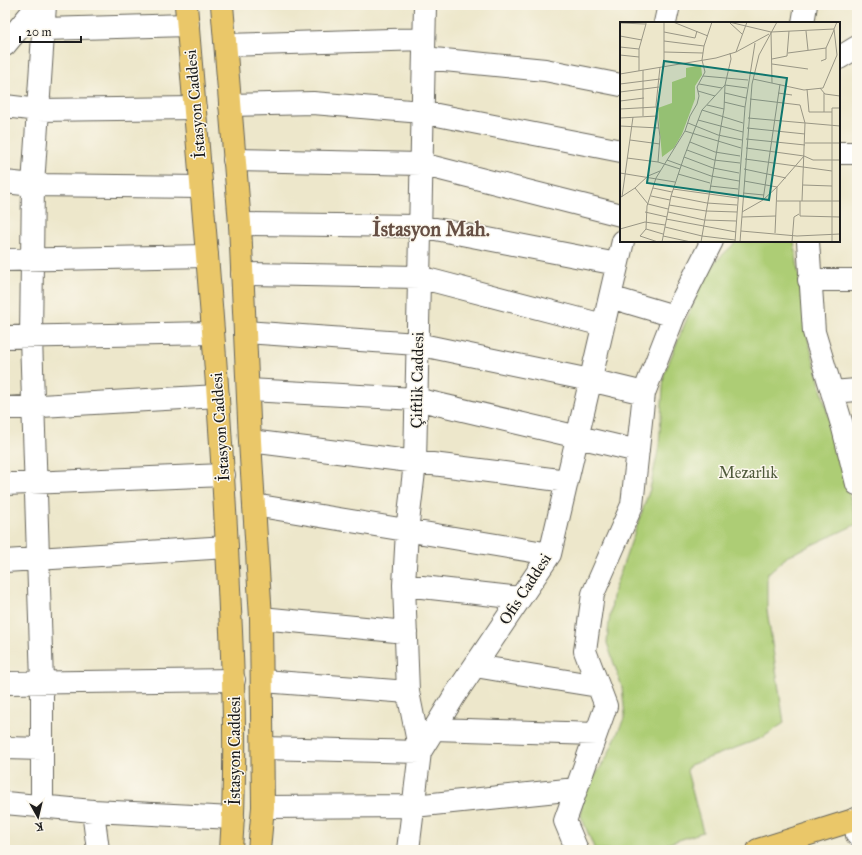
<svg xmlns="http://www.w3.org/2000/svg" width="862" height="855" viewBox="0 0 862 855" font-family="'IM FELL Great Primer',serif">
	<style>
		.green { fill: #adcd75; stroke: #647448 }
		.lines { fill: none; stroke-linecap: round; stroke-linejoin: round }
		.minor-casing { stroke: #656359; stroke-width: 24 }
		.major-casing { stroke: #656359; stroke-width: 24 }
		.minor { stroke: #fff; stroke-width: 22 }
		.major { stroke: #eac769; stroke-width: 22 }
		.labels { text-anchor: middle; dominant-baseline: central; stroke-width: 3; stroke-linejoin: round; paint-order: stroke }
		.street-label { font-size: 16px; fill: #1c1c1c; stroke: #fbf7ec }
		.park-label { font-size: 16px; fill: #4f5a3b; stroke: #fbf7ec }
		.district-label { font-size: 20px; font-weight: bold; fill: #664f44; stroke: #fbf7ec }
		.inset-road { fill: none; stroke: #999685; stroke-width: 1 }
		.view { fill: #0f766e; fill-opacity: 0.15; stroke: #0f766e; stroke-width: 2 }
		.inset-edge { fill: none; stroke: #1c1c1c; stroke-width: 2 }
	</style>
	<rect width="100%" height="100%" fill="#fbf7ec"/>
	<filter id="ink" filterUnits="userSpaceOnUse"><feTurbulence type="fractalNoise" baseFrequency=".025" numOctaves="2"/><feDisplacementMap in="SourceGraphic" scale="8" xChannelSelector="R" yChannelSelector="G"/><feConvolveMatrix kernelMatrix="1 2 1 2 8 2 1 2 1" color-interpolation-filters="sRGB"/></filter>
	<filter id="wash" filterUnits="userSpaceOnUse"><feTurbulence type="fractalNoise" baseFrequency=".012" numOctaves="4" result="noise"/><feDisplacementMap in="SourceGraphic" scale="16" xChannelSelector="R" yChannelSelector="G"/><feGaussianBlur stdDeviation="0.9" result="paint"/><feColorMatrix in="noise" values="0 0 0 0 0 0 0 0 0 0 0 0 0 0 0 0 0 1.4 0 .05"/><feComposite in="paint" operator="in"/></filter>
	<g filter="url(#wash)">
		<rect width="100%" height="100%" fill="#ede7cb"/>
		<path class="green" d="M737,241h57l14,98 49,185 -69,32 -21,18v36l17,113 -22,15 -72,27 -3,6 16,61 -54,18h-54l-14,-34 1,-20 25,-39 18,-41 -3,-29 -15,-44 2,-21 5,-32 36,-101 9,-43 5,-72 43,-104z"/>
	</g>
	<g filter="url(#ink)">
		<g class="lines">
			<g class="minor-casing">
				<path id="minor" d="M665,23l4,-18
					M803,23l3,-18
					M44,29l144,-4
					M5,45l33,-40
					M226,45l198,-6
					M424,58l121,12 76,15
					M839,58l18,-11
					M230,105l83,-2 109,9 199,39
					M5,106l33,4 157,-2
					M839,153h18
					M234,160l187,4 200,51
					M5,182l28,3 168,2
					M240,224l180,2 197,38
					M808,241l6,91 29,96 14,56
					M5,260l202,-4
					M242,274l177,3 184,48
					M809,280h48
					M610,297l64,19
					M245,332l172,12 173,36 54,13
					M5,337l208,-4
					M248,390l168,9 222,52
					M832,392l25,-2
					M5,408l213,-12
					M250,441l317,40
					M5,484l219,-9
					M254,505l296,49
					M5,561l222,-14
					M404,585l116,13
					M261,618l145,14
					M475,666l123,20
					M263,681l145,11
					M5,683l229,-3
					M434,729l162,5
					M5,748l37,1
					M263,748l157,4 -12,-60 -4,-107 3,-54 8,-68 10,-458
					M5,803l88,8 140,7
					M42,807v-125l-11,-345 2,-152 12,-180
					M263,807l151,-1 162,-17
					M93,811l5,39
					M855,819l2,16
					M408,850l12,-98 35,-57 95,-141 73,-313
					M577,850l-12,-29 41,-115 -21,-55 8,-57 39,-89 12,-112 30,-77 38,-75"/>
			</g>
			<g class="major-casing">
				<path id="major" d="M186,5c15,181 32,362 41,543 5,101 11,201 4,302
					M222,5l18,219 10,217 11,177 2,189 -4,43
					M758,850l99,-31"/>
			</g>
			<use href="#minor" class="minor"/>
			<use href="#major" class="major"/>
		</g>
	</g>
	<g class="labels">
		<g class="street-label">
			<text transform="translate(195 104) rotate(-95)">İstasyon Caddesi</text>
			<text transform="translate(417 380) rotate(-89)">Çiftlik Caddesi</text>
			<text transform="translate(220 427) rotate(-94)">İstasyon Caddesi</text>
			<text transform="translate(525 589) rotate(-57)">Ofis Caddesi</text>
			<text transform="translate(234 751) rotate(-90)">İstasyon Caddesi</text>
		</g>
		<g class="park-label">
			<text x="748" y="472">Mezarlık</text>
		</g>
		<g class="district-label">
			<text x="431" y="229">İstasyon Mah.</text>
		</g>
	</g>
	<g transform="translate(620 22)">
		<rect width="220" height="220" fill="#ede7cb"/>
		<path d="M81,43l1,10 -7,11v13l-13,35 -8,14 -12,9 -4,-49 14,-5v-21l14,-5v-9z" fill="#adcd75"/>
		<path class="inset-road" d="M53,0l35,14M109,0l42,10 63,-3 3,-7M0,1l26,1v-2M110,1l12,11M186,9l2,19M44,10l31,6 2,-7M151,10l1,51M0,14l22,4M44,19l40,5M0,25l19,2M44,30l39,1M116,30l11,-30M168,31l38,-5M0,33l19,2M152,37l15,-3 2,-25M201,39l5,-2v-11l8,-18M152,42l36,5M44,44v-44M40,45l-4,38 4,32 -2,25 22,7M23,48v46M19,49v-22l7,-25M0,52l96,-16 20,-6 33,-18M83,54l45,4M133,57l51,11 19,-2 14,-33 -3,-26M0,62l40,-5M79,62l23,4M200,66l5,6 15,2M187,67l2,23h23M78,69l17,5M0,70l39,-5M105,71l21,5M158,71l14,2M204,71v19M130,77l50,6 5,18 -3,78M0,79l24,-3M104,80l21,5M87,83l17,4M0,87l36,-2M82,88l41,13M0,96l37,-2M128,96l92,8M78,98l45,12M68,101l30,12 24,5M0,104l39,2M127,106l58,6M65,109l56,17M126,117l59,6M10,118l30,4M70,120l25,10 25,4M185,121h35M126,126l58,8 9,4h27M67,128l27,10 26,3M64,135l29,11 26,5M7,136l31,4M125,137l87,12M47,138l44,16 28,5M124,147l42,9M40,149l-12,5 -13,12 13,16 20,5M0,151l55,9M58,152l32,9M124,159l33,6 -2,46M183,163l29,1M90,164l28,3M33,166l19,4M53,167l65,9M123,171l21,2M31,174l19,4M51,174l36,7 30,2M1,175l14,-9M2,175l11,-80M143,178l17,-116M157,179h63M180,179v15l40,1M49,183l37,6 31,1M25,190l22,5M48,190l36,8 32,1M122,190l21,-12 14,-13 27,-31M122,195l34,-1M46,197l70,13M45,205l37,9 33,4M0,207l25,-7 20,3M26,207l17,5M121,209l56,5 43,-2M43,214l28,6M38,220l-18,-6 6,-7 1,-23 9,-28 29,-47 5,-15 7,-12 2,-8 -2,-9 8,-15 -3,-12 2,-14 8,-24M42,220l9,-46 13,-39 18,-47 23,-25 6,-26 -1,-6M81,220l23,-133 1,-24 22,3M115,220l10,-135 10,-64M120,220l12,-158 7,-29 18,-33M172,220l2,-25 5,-3M212,220v-134h8"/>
		<path class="view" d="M44,39l123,17 -18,122 -122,-17z"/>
		<rect width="220" height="220" class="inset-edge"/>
	</g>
	<rect width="862" height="855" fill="none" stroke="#fbf7ec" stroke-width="20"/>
	<g transform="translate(38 817) rotate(172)" stroke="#fbf7ec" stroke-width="3" paint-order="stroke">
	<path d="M0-3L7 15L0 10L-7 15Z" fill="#1c1c1c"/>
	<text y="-6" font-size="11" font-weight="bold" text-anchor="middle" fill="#1c1c1c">K</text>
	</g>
	<path d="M20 36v6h61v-6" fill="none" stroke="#1c1c1c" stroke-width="2"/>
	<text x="26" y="36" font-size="12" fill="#1c1c1c" stroke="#fbf7ec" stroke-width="3" paint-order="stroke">20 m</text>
</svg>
